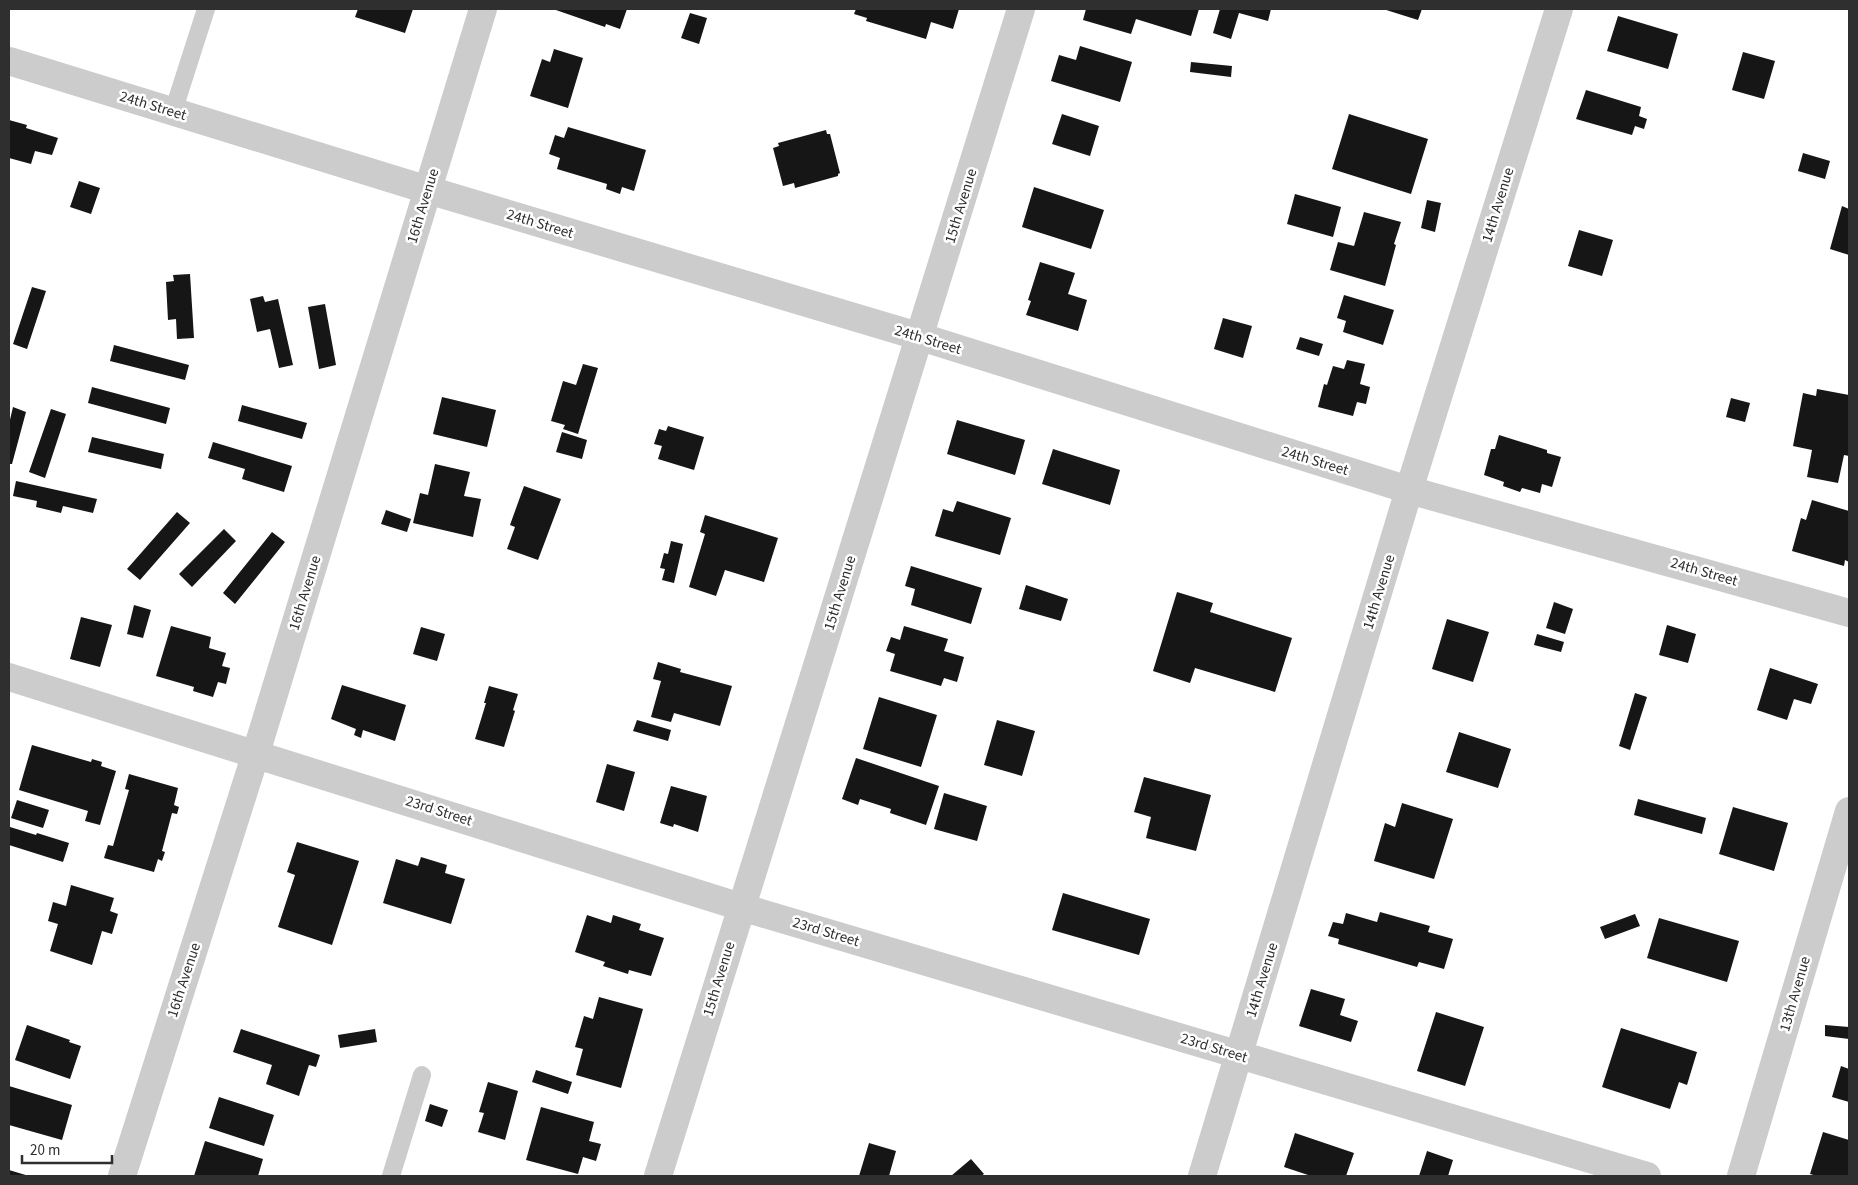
<svg xmlns="http://www.w3.org/2000/svg" width="1858" height="1185" viewBox="0 0 1858 1185" font-family="'Source Sans 3',sans-serif">
	<style>
		.building { fill: #161616 }
		.lines { fill: none; stroke-linecap: round; stroke-linejoin: round }
		.lane { stroke: #ccc; stroke-width: 18 }
		.street { stroke: #ccc; stroke-width: 28 }
		.labels { text-anchor: middle; dominant-baseline: central; stroke-width: 5; stroke-linejoin: round; paint-order: stroke }
		.street-label { font-size: 15px; fill: #2f2f2f; stroke: #fff }
	</style>
	<rect width="100%" height="100%" fill="#fff"/>
	<path class="building" d="M358,9h55l-8,24 -50,-16z
		M553,9h74l-7,20 -14,-5 -1,3z
		M856,9h103l-6,20 -22,-7 -5,17 -60,-18 1,-3 -13,-4z
		M1086,9h113l-8,27 -55,-17 -5,15 -48,-14z
		M1220,9h51l-3,12 -29,-8 -8,26 -18,-6z
		M1383,9h39l-4,11z
		M690,13l17,5 -8,26 -18,-6z
		M1618,16l60,18 -10,35 -61,-18z
		M1080,46l52,16 -12,40 -69,-21 8,-26 17,5z
		M554,49l29,9 -15,50 -38,-12 12,-37 8,3z
		M1743,52l32,9 -11,38 -32,-9z
		M1191,62l41,4 -1,11 -41,-5z
		M1586,90l55,17 -2,9 8,3 -3,10 -9,-3 -3,9 -56,-16z
		M1062,114l37,12 -9,30 -38,-12z
		M1349,114l79,25 -17,55 -79,-25z
		M9,120l18,5 -1,3 32,10 -6,17 -17,-4 -4,13 -22,-6z
		M568,127l78,23 -12,41 -12,-4 -2,7 -14,-5 1,-5 -50,-15 3,-11 -11,-4 6,-19 9,3z
		M826,130l1,4h3l10,39 -2,1v2l-43,12 -1,-5 -11,3 -10,-38 6,-2 -1,-3z
		M1803,153l27,8 -5,18 -27,-8z
		M79,181l21,7 -9,26 -21,-7z
		M1034,187l70,23 -13,39 -69,-22z
		M1295,194l46,13 -8,30 -46,-13z
		M1427,200l14,3 -6,29 -14,-4z
		M1842,206l7,3v46l-19,-6z
		M1364,212l37,10 -7,22 2,1 -11,41 -55,-16 8,-28 16,4z
		M1579,230l34,10 -11,36 -34,-10z
		M1040,262l35,11 -7,21 19,6 -9,31 -52,-16 5,-14 -3,-1z
		M190,274l4,64 -17,1 -1,-20 -8,1 -2,-38 8,-1 -1,-6z
		M32,287l14,4 -19,58 -14,-5z
		M1344,295l50,15 -11,35 -40,-13 3,-11 -9,-3z
		M263,296l2,6 13,-3 15,66 -14,3 -9,-39 -13,3 -7,-33z
		M325,304l11,61 -17,4 -11,-62z
		M1223,318l29,8 -9,32 -29,-9z
		M1300,337l23,7 -4,12 -23,-7z
		M114,345l75,20 -4,15 -75,-19z
		M1347,360l18,4 -5,20 10,3 -4,17 -9,-2 -4,14 -35,-9 6,-23 3,1 6,-19 11,3z
		M583,364l15,4 -20,66 -15,-5 2,-4 -14,-4 12,-40 13,4z
		M92,387l78,21 -4,16 -78,-21z
		M1817,389l32,6v61l-5,-1 -6,28 -31,-6 5,-27 -19,-4 10,-53 13,3z
		M442,397l54,13 -9,37 -54,-13z
		M1731,398l19,5 -5,19 -19,-5z
		M242,405l65,18 -5,16 -64,-18z
		M13,407l13,5 -14,52h-3v-40z
		M51,409l15,5 -21,64 -16,-6z
		M957,420l68,20 -10,35 -68,-21z
		M668,426l36,11 -10,33 -36,-11 4,-13 -8,-2 5,-15 7,2z
		M562,432l25,8 -5,19 -26,-7z
		M1499,435l48,15v3l14,4 -9,30 -10,-3 -2,9 -18,-5 -2,4 -17,-6 1,-4 -20,-7 7,-26h4z
		M92,437l72,17 -3,15 -73,-17z
		M213,442l79,24 -8,26 -42,-13 3,-10 -37,-11z
		M1053,449l67,21 -10,35 -68,-21z
		M435,464l35,8 -6,24 17,3 -8,38 -60,-14 7,-30 8,2z
		M16,481l81,18 -4,14 -30,-7 -2,7 -25,-6 1,-6 -24,-5z
		M524,486l37,13 -23,61 -31,-11 8,-22 -5,-2z
		M1812,500l37,11v51l-4,-2 -1,6 -52,-15 9,-33 5,2z
		M957,501l54,17 -11,37 -65,-19 8,-27 10,3z
		M386,510l25,9 -4,13 -26,-8z
		M177,512l13,11 -50,57 -13,-11z
		M705,515l73,23 -14,44 -39,-12 -9,26 -27,-9 16,-53 -5,-2z
		M224,529l12,12 -44,46 -13,-13z
		M272,532l13,10 -50,62 -12,-11z
		M671,541l12,3 -9,39 -12,-3 3,-11 -5,-1 4,-15 4,1z
		M911,566l71,22 -11,36 -60,-19 4,-16 -10,-3z
		M1026,585l42,14 -7,22 -42,-12z
		M1177,592l36,11 -3,9 82,26 -17,54 -80,-24 -5,15 -37,-12z
		M1554,602l19,7 -8,25 -19,-6z
		M134,605l17,5 -8,28 -16,-4z
		M81,617l31,8 -12,42 -30,-8z
		M1447,619l42,13 -16,50 -41,-13z
		M1667,625l29,9 -8,29 -29,-8z
		M171,626l40,11 -2,11 17,5 -4,13 8,2 -4,16 -8,-2 -5,15 -20,-6 1,-4 -38,-11z
		M904,626l44,13 -4,12 20,6 -7,25 -13,-4 -3,8 -51,-15 5,-17 -9,-3 5,-14 9,3z
		M421,627l24,7 -8,27 -24,-7z
		M1537,634l27,8 -3,10 -27,-7z
		M658,662l23,7 -1,3 52,14 -12,40 -46,-13 -3,9 -20,-5 10,-36 -8,-2z
		M1770,668l48,16 -7,20 -17,-5 -7,21 -30,-10z
		M342,685l64,20 -11,36 -32,-11 -2,8 -7,-3 2,-6 -25,-10z
		M489,686l29,8 -5,16 2,1 -11,36 -29,-8 11,-36h-2z
		M1635,693l12,4 -17,53 -11,-4z
		M879,697l58,18 -16,52 -58,-18z
		M637,720l34,10 -3,11 -35,-10z
		M997,720l38,11 -13,45 -38,-11z
		M1459,732l52,17 -13,39 -52,-16z
		M32,745l59,17 1,-3 10,3 -1,4 15,5 -16,54 -15,-4 3,-10 -69,-21z
		M856,758l83,28 -13,39 -36,-12 1,-4 -31,-10 -2,6 -16,-6z
		M607,764l28,8 -11,39 -28,-9z
		M129,774l49,14 -4,17 5,2 -2,7 -5,-1 -10,38 3,1 -3,9 -4,-2 -4,13 -50,-14 4,-13 5,1 16,-56 -4,-1z
		M1144,777l67,18 -15,56 -50,-13 5,-21 -17,-5z
		M671,786l36,10 -9,36 -24,-8 -1,3 -13,-4z
		M944,793l43,13 -10,35 -43,-12z
		M1638,799l68,19 -4,16 -68,-19z
		M17,800l32,10 -6,18 -32,-10z
		M1402,803l51,16 -19,60 -60,-18 11,-38 10,4z
		M1733,807l55,16 -14,48 -55,-17z
		M10,827l26,8 1,-2 32,10 -6,19 -54,-17z
		M297,842l62,19 -27,84 -54,-18 17,-52 -8,-3z
		M421,857l26,8 -2,8 20,6 -14,45 -68,-21 13,-44 22,7z
		M71,885l43,13 -4,13 8,3 -6,20 -10,-3 -10,34 -42,-14 8,-27 -10,-3 5,-19 13,4z
		M1063,893l87,26 -11,36 -87,-25z
		M1380,912l50,14 -2,6 25,7 -9,30 -25,-7 -2,5 -79,-23 1,-5 -11,-3 5,-14 10,2 3,-11 31,9z
		M1635,914l5,12 -35,13 -5,-12z
		M587,915l24,8 2,-8 28,9 -2,6 25,8 -13,38 -22,-6 -1,4 -25,-8 2,-4 -30,-10z
		M1659,918l80,23 -12,41 -80,-24z
		M1311,989l34,10 -5,16 18,6 -7,21 -52,-16z
		M599,997l44,12 -22,79 -45,-13 7,-26 -8,-2 9,-31 9,3z
		M1436,1012l48,15 -19,59 -48,-15z
		M27,1025l43,15 -1,2 12,4 -11,33 -55,-19z
		M1825,1025l24,2v12l-24,-3z
		M1621,1028l76,24 -10,33 -8,-3 -9,27 -68,-22z
		M241,1029l79,26 -4,12 -7,-2 -10,31 -33,-12 6,-19 -39,-13z
		M375,1029l2,13 -37,6 -2,-13z
		M1841,1066l8,3v33l-17,-5z
		M536,1070l36,12 -4,12 -36,-12z
		M488,1082l30,9 -13,49 -27,-8 6,-19 -5,-1z
		M9,1086l63,19 -10,35 -53,-15z
		M219,1097l55,18 -10,31 -55,-18z
		M430,1104l18,6 -6,17 -17,-6z
		M541,1107l53,15 -5,19 12,3 -5,17 -13,-4 -5,17 -52,-14z
		M1823,1132l26,8v36h-32l-7,-2z
		M1295,1133l59,20 -8,23h-35l-27,-9z
		M205,1141l58,18 -5,17h-64z
		M869,1143l27,8 -7,25h-30z
		M1427,1151l26,9 -5,16h-29z
		M971,1159l13,15 -3,2h-30z
		M9,1170l20,6h-20z"/>
	<g class="lines">
		<path class="lane" d="M173,112l33,-103
			M391,1176l31,-101"/>
		<path class="street" d="M9,61l419,129 493,147 488,153 440,123
			M9,677l732,230 906,269
			M122,1176l134,-423 227,-744
			M658,1176c120,-389 244,-778 363,-1167
			M1202,1176l207,-686 150,-481
			M1741,1176l108,-365"/>
	</g>
	<g class="labels">
		<g class="street-label">
			<text transform="translate(153 106) rotate(17)">24th Street</text>
			<text transform="translate(1498 205) rotate(-73)">14th Avenue</text>
			<text transform="translate(423 206) rotate(-73)">16th Avenue</text>
			<text transform="translate(961 206) rotate(-73)">15th Avenue</text>
			<text transform="translate(540 224) rotate(17)">24th Street</text>
			<text transform="translate(928 340) rotate(17)">24th Street</text>
			<text transform="translate(1315 461) rotate(17)">24th Street</text>
			<text transform="translate(1704 572) rotate(16)">24th Street</text>
			<text transform="translate(1379 592) rotate(-73)">14th Avenue</text>
			<text transform="translate(305 593) rotate(-73)">16th Avenue</text>
			<text transform="translate(840 593) rotate(-73)">15th Avenue</text>
			<text transform="translate(439 811) rotate(18)">23rd Street</text>
			<text transform="translate(826 932) rotate(17)">23rd Street</text>
			<text transform="translate(719 979) rotate(-73)">15th Avenue</text>
			<text transform="translate(184 980) rotate(-72)">16th Avenue</text>
			<text transform="translate(1262 980) rotate(-73)">14th Avenue</text>
			<text transform="translate(1795 994) rotate(-74)">13th Avenue</text>
			<text transform="translate(1214 1048) rotate(17)">23rd Street</text>
		</g>
	</g>
	<rect width="1858" height="1185" fill="none" stroke="#2f2f2f" stroke-width="20"/>
	<path d="M22 1155v8h90v-8" fill="none" stroke="#2f2f2f" stroke-width="2.5"/>
	<text x="30" y="1155" font-size="15" fill="#2f2f2f" stroke="#ffffff" stroke-width="4" paint-order="stroke">20 m</text>
</svg>
